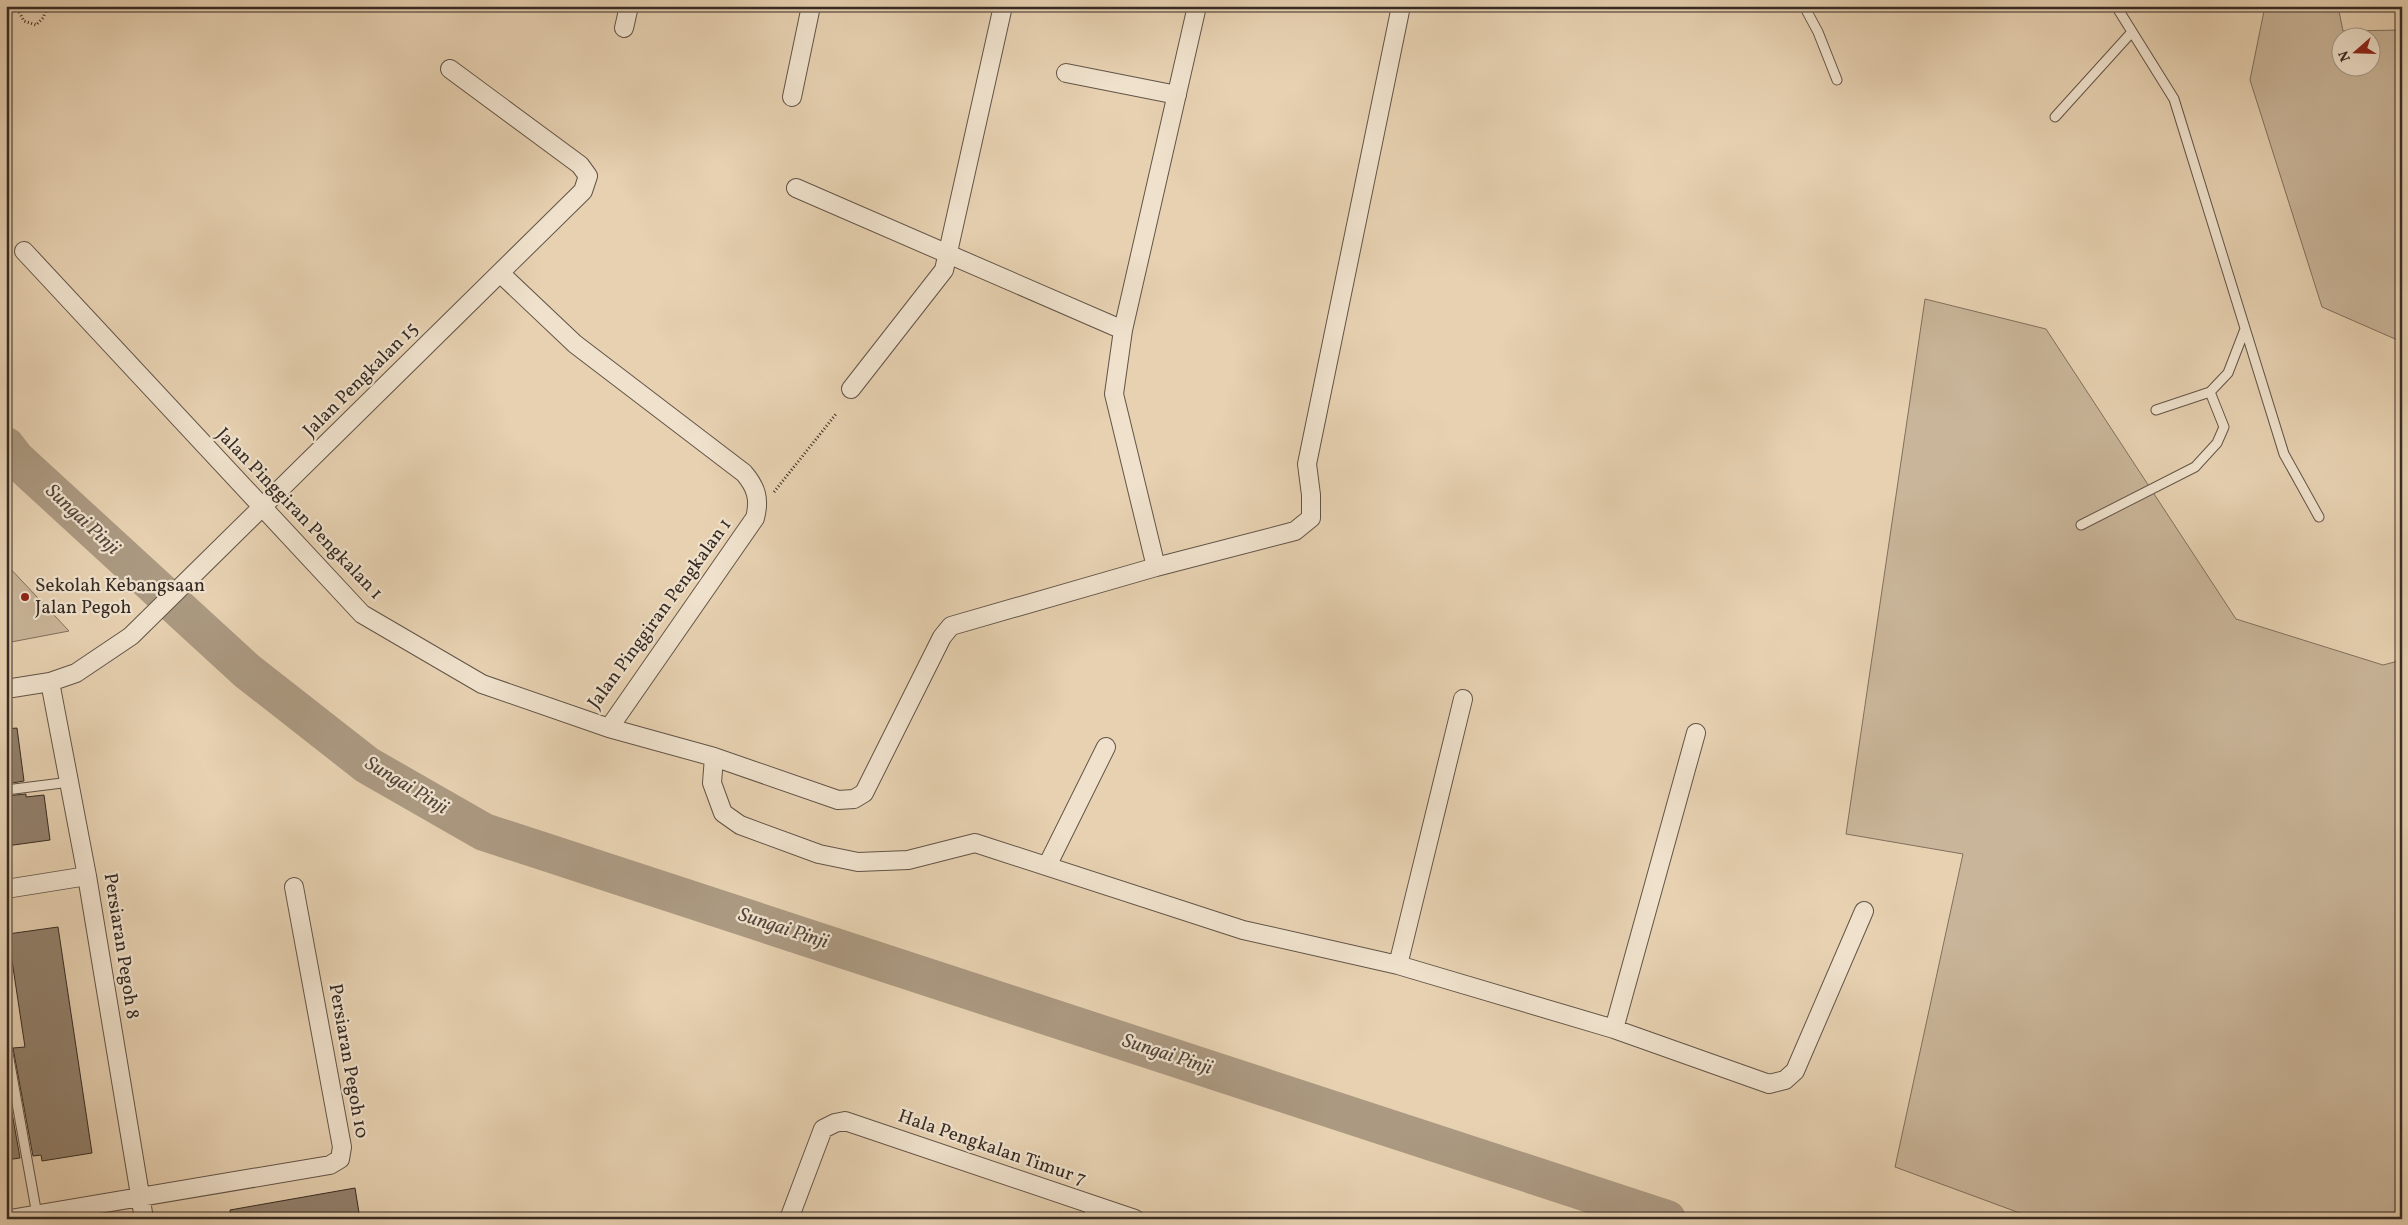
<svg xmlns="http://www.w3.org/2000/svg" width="2408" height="1225" viewBox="0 0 2408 1225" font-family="Vollkorn,serif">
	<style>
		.green { fill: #c9b599; stroke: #80705e; fill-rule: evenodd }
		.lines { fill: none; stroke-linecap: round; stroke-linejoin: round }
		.river { stroke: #ab9981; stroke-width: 38 }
		.building { fill: #92816d; stroke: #362b24 }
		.service-casing { stroke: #625447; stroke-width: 11 }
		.minor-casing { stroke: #625447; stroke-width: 20 }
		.path { stroke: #362b24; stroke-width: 3; stroke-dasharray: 1 2.5; stroke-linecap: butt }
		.service { stroke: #efe1cc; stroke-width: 9 }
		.minor { stroke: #efe1cc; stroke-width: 18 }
		.poi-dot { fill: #8f2418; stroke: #efe1cc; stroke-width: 2 }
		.labels { text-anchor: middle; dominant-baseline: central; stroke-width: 4.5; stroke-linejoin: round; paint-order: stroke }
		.street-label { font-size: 19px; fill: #362b24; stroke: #efe1cc }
		.poi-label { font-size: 19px; fill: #362b24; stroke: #efe1cc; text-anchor: start }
		.water-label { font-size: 20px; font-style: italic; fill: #53463b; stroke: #efe1cc }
	</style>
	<rect width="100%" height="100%" fill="#e7d1b1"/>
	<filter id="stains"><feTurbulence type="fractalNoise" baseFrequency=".004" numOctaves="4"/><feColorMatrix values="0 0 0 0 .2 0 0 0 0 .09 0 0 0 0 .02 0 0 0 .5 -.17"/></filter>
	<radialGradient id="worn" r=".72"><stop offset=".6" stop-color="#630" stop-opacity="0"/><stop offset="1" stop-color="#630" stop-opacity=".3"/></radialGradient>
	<path class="green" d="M2265,6h73l5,25 59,-1v312l-80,-35 -72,-227zM2340,38h30v30h-30z
		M1925,299l121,30 190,290 147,46 19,-5v559h-366l-141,-52 68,-313 -117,-20z
		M6,564l63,67 -63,12z"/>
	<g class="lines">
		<path class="river" d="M6,446l10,13 231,212 120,94 117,67 1183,387"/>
	</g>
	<path class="building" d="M17,728l7,53 -18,3v-55z
		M26,794v3l18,-2 6,45 -44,6v-50z
		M58,927l34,226 -50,8 -1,-6 -8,1 -20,-108 12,-1 -17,-113z
		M6,1079l14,79 -14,2z
		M355,1188l5,31h-129l-1,-9z"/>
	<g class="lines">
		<g class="service-casing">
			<path id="service" d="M1804,6l14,26 19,48
				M2116,6l58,93 110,355 35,63
				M2055,117l76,-84
				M2156,410l54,-18 18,-19 17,-44
				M2081,525l114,-58 22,-24 7,-16 -14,-35
				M6,790l64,-8
				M6,1042l31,173
				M1087,1219l5,-14"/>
		</g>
		<g class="minor-casing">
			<path id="minor" d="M624,28l5,-22
				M1066,73l111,22
				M792,97l19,-91
				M796,188l327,142
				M24,251l338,363 120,70 127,44 146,-210c5,-19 1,-31 -11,-45l-169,-129 -75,-71
				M851,389l93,-119 59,-264
				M1156,567l-42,-173 9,-64 74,-324
				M50,682l37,194 57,343
				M6,689l44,-7 26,-9 55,-37 452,-445 5,-15 -8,-11 -130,-96
				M609,728l105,29 124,43 16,-1 10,-6 78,-156 9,-11 205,-59 139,-36 16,-13v-23l-4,-31 94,-458
				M714,757l-2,26 11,30 17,12 79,29 39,8 50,-2 67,-17 268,87 155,35 216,64 155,55 16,-4 10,-9 69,-160
				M1047,866l59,-119
				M6,889l81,-13
				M1398,965l65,-266
				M1614,1029l82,-296
				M10,1219l320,-54 10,-6 2,-12 -48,-260
				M789,1219l34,-90 12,-6 10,-2 290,98"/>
		</g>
		<path class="path" d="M16,6l8,15 12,4 7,-7 5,-12
			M6,232l7,7
			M774,492l62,-78"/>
		<use href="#service" class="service"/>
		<use href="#minor" class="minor"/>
	</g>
	<circle class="poi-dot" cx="25" cy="597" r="5"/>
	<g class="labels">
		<g class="street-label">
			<text transform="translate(361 380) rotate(-45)">Jalan Pengkalan 15</text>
			<text transform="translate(299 514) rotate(46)">Jalan Pinggiran Pengkalan 1</text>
			<text transform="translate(660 614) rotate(-54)">Jalan Pinggiran Pengkalan 1</text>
			<text transform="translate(121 946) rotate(81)">Persiaran Pegoh 8</text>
			<text transform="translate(348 1061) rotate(80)">Persiaran Pegoh 10</text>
			<text transform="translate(992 1148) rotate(19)">Hala Pengkalan Timur 7</text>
		</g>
		<g class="poi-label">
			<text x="35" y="586">Sekolah Kebangsaan<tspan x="35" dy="22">Jalan Pegoh</tspan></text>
		</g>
		<g class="water-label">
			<text transform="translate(82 520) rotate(43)">Sungai Pinji</text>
			<text transform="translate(406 786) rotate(31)">Sungai Pinji</text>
			<text transform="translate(783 929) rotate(18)">Sungai Pinji</text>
			<text transform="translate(1167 1055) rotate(18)">Sungai Pinji</text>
		</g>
	</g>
	<rect width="2408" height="1225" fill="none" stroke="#e7d1b1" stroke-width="25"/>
	<rect x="8" y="8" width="2393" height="1210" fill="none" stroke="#362b24" stroke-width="2.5"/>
	<rect x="12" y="12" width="2383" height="1200" fill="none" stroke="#362b24"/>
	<g transform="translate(2356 52) rotate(250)"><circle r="24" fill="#efe1cc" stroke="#a59889"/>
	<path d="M0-4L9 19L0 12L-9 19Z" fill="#8f2418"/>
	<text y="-8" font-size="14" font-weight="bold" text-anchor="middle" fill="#362b24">N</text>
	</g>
	<rect width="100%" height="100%" filter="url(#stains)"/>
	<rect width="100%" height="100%" fill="url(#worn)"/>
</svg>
